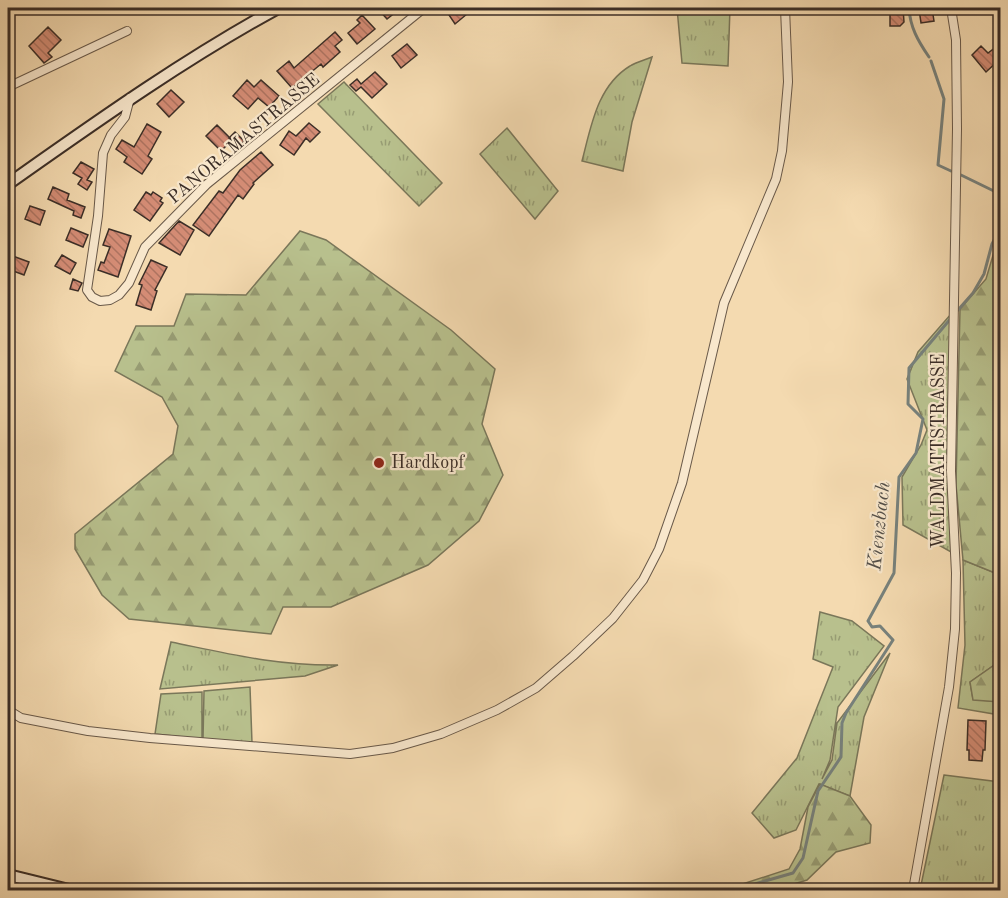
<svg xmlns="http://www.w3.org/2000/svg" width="1008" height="898" viewBox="0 0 1008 898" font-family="'Old Standard TT',serif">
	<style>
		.grass { fill: url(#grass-tufts); stroke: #7a775a; stroke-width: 1.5 }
		.forest { fill: url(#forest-firs); stroke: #7a775a; stroke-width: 1.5 }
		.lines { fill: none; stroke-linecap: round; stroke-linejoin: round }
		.stream { stroke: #77817c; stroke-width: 3 }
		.building { fill: url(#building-back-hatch); stroke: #3b2e27; stroke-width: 1.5 }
		.street-casing { stroke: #695949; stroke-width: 10 }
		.secondary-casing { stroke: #3b2e27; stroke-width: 14 }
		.street { stroke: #f8e7cc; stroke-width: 8 }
		.secondary { stroke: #f8e7cc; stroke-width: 10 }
		.poi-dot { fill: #8f2418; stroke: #f8e7cc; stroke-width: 2 }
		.labels { text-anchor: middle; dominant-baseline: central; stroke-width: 4.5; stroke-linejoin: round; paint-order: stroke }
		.street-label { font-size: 18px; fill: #3b2e27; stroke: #f8e7cc }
		.poi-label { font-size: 18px; fill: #3b2e27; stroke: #f8e7cc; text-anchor: start }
		.water-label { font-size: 20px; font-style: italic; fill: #54504a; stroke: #f8e7cc }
	</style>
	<defs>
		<pattern id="grass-tufts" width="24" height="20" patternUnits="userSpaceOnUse" patternTransform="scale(1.5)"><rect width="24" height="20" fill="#b8c08d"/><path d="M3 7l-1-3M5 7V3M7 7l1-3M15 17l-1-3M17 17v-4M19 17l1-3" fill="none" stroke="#979c73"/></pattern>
		<pattern id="forest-firs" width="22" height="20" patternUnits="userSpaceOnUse" patternTransform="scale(1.5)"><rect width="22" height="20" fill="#b8c08d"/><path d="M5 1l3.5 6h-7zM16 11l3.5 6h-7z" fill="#979c73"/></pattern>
		<pattern id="building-back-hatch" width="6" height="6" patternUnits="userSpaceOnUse" patternTransform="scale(1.5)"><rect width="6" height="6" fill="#d48c75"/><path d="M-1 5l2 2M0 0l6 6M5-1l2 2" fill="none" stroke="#ad7360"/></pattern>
	</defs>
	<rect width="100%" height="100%" fill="#f4dab0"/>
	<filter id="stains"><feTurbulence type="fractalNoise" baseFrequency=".00333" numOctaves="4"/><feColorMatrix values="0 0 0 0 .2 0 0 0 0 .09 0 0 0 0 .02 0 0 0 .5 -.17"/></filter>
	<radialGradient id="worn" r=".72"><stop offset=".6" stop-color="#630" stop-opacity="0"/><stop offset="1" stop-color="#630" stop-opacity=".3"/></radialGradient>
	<path class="grass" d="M677,8h53l-2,58 -46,-3z
		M652,57l-20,65 -9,49 -41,-10c9,-34 15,-75 48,-95 6,-4 15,-6 22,-9z
		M344,82l98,101 -23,23 -101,-102z
		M507,128l51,63 -23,28 -55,-65z
		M951,314l-4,139 4,99 -48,-27 -1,-48 19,-32 6,-15 -20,-51 11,-27z
		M963,560l37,15v86l-30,21 3,17 27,3v13l-42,-7 7,-63z
		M820,612l32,9 32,25 -46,61 -8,53 -8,19 10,-19 5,-37 53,-70 -26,64 -14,79 -31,-12 -23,46 -22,8 -22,-25 45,-55 36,-91 -20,-8z
		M171,642c59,12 107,24 167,23l-33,11 -145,13z
		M250,687l2,56 -49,-3 1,-49z
		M202,692v47l-47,-5 6,-40z
		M944,775l56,7v108h-80z
		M8,879l40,11h-40z"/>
	<path class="forest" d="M1000,207v368l-37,-15 -7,-75 4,-176 26,-30 8,-27z
		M300,231l26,9 125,90 44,39 -13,55 21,51 -24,46 -51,44 -97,42h-48l-12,27 -142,-15 -27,-24 -27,-46v-15l98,-80 5,-28 -16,-29 -47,-26 21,-45h38l12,-32 60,1z
		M1000,661v41l-27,-2 -3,-18z
		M820,784l30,12 21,29 -1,18 -34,9 -29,28 -33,10h-50l65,-21 11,-20 8,-42z"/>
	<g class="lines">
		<path class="stream" d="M909,8c1,19 9,33 20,49
			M931,61l13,38 -6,66 13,6
			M961,175l39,19
			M958,310l15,-17 11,-19 8,-30 8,-15
			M734,890l59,-17 10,-15 15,-67 23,-34 1,-34 4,-10 47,-73 -13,-14 -8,1 -4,-6 26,-48 5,-96 17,-24 7,-34 -15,-15 1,-36 43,-51"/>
	</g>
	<path class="building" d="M377,8h24l-14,11z
		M454,8h8l5,6 -12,10 -8,-12z
		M890,8h13l1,14 -4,4h-10z
		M932,8l2,13 -13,2 -2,-14z
		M362,15l13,14 -18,15 -9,-11 12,-10 -3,-3z
		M48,27l13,13 -13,13 4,4 -8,6 -15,-17z
		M335,32l7,8 -7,6 5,6 -17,15 -2,-3 -29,24 -15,-17 12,-10 5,7z
		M407,44l10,11 -16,13 -9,-12z
		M1000,44v15l-14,13 -14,-17 9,-9 7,7z
		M375,72l12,12 -15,14 -11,-11 -5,4 -6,-6 7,-6 4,5z
		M247,80l7,7 7,-7 18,16 -10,11 -11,-9 -10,11 -15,-13z
		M171,90l13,12 -15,15 -12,-13z
		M309,123l11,9 -10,10 -4,-4 -12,17 -14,-10 9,-14 7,5z
		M147,124l14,8 -13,24 4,3 -10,15 -18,-12 3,-5 -11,-8 6,-9 12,7z
		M217,125l15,15 -11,11 -15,-15z
		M235,132l9,9 -6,6 -9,-9z
		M261,152l12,13 -20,18 1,1 -11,15 -5,-4 -29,41 -16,-11 26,-34 4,2 17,-23z
		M81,162l13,7 -7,11 5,2 -5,8 -9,-6 4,-6 -9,-5z
		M53,187l16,7 -2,6 18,7 -4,11 -8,-3 1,-4 -26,-12z
		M146,192l5,3 2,-3 9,6 -2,3 3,2 -13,18 -16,-11z
		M30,206l15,5 -5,14 -15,-6z
		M179,221l15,9 -14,25 -21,-12z
		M71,228l17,7 -5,12 -17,-7z
		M109,229l22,7 -13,41 -20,-7 3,-8 3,1 6,-16 -7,-2z
		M10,255l19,7 -5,13 -16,-6z
		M62,255l14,8 -6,11 -15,-8z
		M151,260l16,7 -12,23 2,1 -6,19 -15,-5 6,-20 -3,-1z
		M73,279l9,4 -4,8 -8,-2z
		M968,720l18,1 -1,29h-2l-1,11 -13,-1v-10h-2z"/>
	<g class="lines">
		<g class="street-casing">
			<path id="street" d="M8,87l119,-56
				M130,98l-5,19 -14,18 -8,18 -5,63 -11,74 5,7 8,4 10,-1 9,-5 10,-12 16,-36 62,-63 217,-176
				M8,710l13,8 67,13 62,7 200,16 43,-6 48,-14 56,-24 39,-22 37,-32 40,-38 30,-38 16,-31 23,-66 42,-180 52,-124 6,-28 6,-69 -3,-74
				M913,890l36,-203 6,-58 1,-56 -5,-102 6,-342 -1,-89 -5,-32"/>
		</g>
		<g class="secondary-casing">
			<path id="secondary" d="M8,184c88,-62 175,-124 270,-176
				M8,875l61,15"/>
		</g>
		<use href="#street" class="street"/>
		<use href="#secondary" class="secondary"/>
	</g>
	<circle class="poi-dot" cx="379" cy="463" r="6"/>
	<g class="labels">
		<g class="street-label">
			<text transform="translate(244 139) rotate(-40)">PANORAMASTRASSE</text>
			<text transform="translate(939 451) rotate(-90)">WALDMATTSTRASSE</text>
		</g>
		<g class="poi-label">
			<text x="391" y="463">Hardkopf</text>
		</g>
		<g class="water-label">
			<text transform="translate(880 526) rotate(-84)">Kienzbach</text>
		</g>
	</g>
	<rect width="1008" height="898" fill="none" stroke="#f4dab0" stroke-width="30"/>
	<rect x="9" y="9" width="990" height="880" fill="none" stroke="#3b2e27" stroke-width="3"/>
	<rect x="15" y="15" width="978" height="868" fill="none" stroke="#3b2e27" stroke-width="1.5"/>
	<rect width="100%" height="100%" filter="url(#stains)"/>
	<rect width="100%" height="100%" fill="url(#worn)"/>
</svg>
